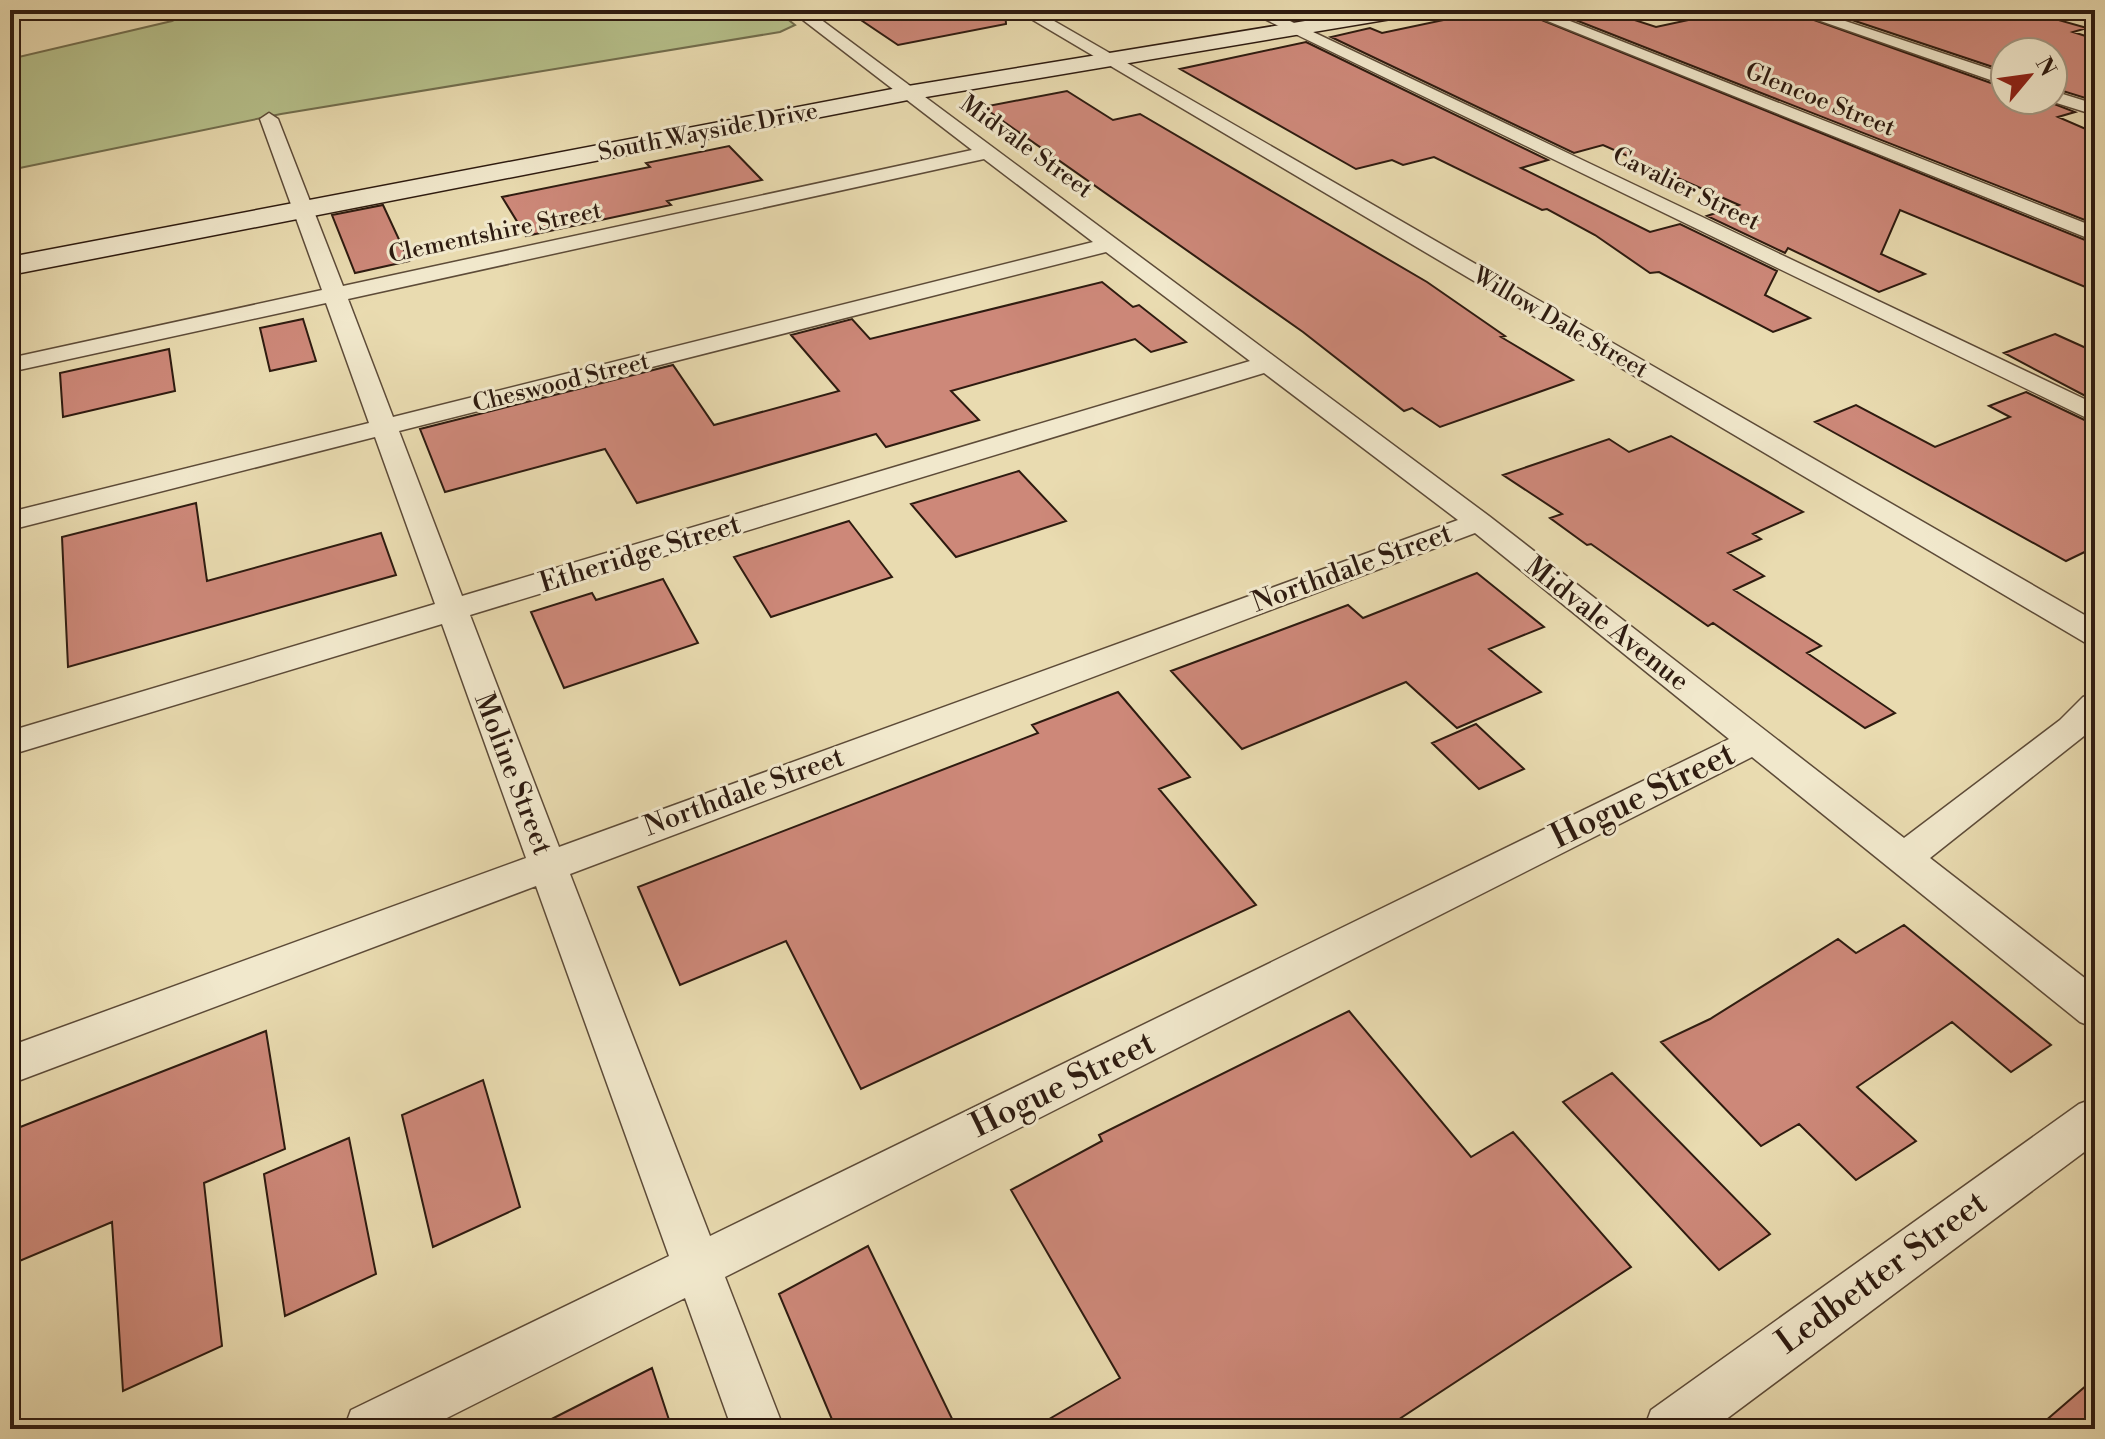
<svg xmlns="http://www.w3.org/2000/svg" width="2105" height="1439" viewBox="0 0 2105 1439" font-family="'Libre Bodoni',serif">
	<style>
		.green { fill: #b6c08b; stroke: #726e4e; stroke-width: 2 }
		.building { fill: #cd8879; stroke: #2e1b10; stroke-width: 2 }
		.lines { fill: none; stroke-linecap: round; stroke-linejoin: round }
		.street-casing { stroke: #5d4b38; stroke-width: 3 }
		.secondary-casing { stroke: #2e1b10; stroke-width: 3 }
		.street { fill: #f1e8cc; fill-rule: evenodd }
		.secondary { fill: #f1e8cc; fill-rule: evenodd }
		.labels { text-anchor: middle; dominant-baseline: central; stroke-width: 6; stroke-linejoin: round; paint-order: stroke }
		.far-street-label { font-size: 24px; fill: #2e1b10; stroke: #f1e8cc }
		.street-label { font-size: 28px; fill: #2e1b10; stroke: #f1e8cc }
		.near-street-label { font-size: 34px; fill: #2e1b10; stroke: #f1e8cc }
	</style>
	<rect width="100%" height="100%" fill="#e9dbb0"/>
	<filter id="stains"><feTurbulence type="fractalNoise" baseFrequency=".0025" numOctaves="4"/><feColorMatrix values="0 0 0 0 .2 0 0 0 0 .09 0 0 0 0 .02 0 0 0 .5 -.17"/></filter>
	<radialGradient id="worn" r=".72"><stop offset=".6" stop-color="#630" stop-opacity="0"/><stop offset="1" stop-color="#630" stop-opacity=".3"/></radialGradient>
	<path class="green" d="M194,10h582l19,15 -15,7 -499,82 -271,56v-111l162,-38z"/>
	<path class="building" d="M846,10h159l1,14 -108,21z
		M1491,10h26l578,234v47l-195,-81 -19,44 44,20 -46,18 -91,-44 -3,5 -78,-37 32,-11 -136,-60 -29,8 -243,-116 39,-9 12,5z
		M1550,10h54l52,17 79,-17h51l219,78v12h39l31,12 -17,5 37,16v91z
		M1822,10h201l64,18 -14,4 22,7v62l-42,-13v-36h-48v19z
		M1306,42l242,118 -27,8 129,64 30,-8 97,47 -12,24 45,23 -37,14 -114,-60 -9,1 -55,-38 -48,-26 -5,1 -108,-53 -31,8 -11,-5 -36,9 -176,-100z
		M1067,91l46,29 27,-6 287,168 78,54 -4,1 72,43 -133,47 -28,-19 -8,3 -101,-79 -320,-225z
		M729,146l33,34 -95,21 4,4 -145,31 -24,-39 148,-30 -4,-4z
		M383,205l26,56 -54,12 -23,-58z
		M1102,282l31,25 6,-2 47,37 -35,10 -16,-13 -184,52 28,29 -93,27 -10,-13 -239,69 -32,-54 -160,43 -25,-63 253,-64 41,60 125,-34 -48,-56 61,-16 18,20z
		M303,319l13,42 -46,10 -10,-43z
		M2055,334l40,18v49l-91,-48z
		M169,349l6,42 -112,26 -3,-44z
		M2026,392l69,33v122l-29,14 -251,-139 41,-17 79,42 75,-30 -21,-11z
		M1671,436l132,76 -50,22 8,5 -33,14 36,23 -30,14 87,56 -14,7 88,60 -30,15 -152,-105 -5,3 -117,-82 -4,1 -37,-27 12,-4 -59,-39 106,-36 20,13z
		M1019,471l47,50 -110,36 -45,-53z
		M196,503l11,78 174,-48 15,42 -328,92 -6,-130z
		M849,521l43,56 -121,40 -37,-60z
		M1477,573l67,54 -55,22 52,43 -84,36 -51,-46 -164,67 -71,-78 177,-66 15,13z
		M663,579l35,64 -134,45 -33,-76 61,-19 4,7z
		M1118,692l72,85 -31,12 97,116 -395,184 -75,-148 -106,44 -42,-98 400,-154 -6,-8z
		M1476,724l48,45 -45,20 -47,-46z
		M1904,925l147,120 -40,27 -59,-50 -95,65 59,54 -60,39 -57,-56 -38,22 -100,-104 49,-23 128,-80 18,14z
		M1349,1011l122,146 42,-25 118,135 -247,162h-352l88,-51 -109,-188 91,-49 -3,-6z
		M266,1031l19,118 -81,34 18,163 -99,45 -11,-169 -102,43v-134z
		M1612,1073l158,161 -51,36 -156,-168z
		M483,1080l37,127 -87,40 -31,-132z
		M349,1138l27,136 -91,42 -21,-142z
		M868,1246l89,183h-121l-57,-135z
		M652,1368l20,61h-140z
		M2095,1378v51h-59z"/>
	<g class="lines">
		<g class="street-casing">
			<path id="street" d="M790,10h18l681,506 415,322 156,-118 23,-23 12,-4v32l-11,11 -154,122 165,128v42l-15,-6 -328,-265 -1027,520 59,152h-52l-47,-131 -260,131h-81l7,-19 318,-154 -133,-370 -526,198v-38l516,-188 -84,-234 -432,131v-24l425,-127 -60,-167 -365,93v-18l359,-89 -43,-120 -316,69v-14l312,-68 -62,-171 9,-6 9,6 65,167 629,-136zM984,159l109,83 -700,175 -45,-118zM1106,252l144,109 -788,235 -63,-165zM1264,373l194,147 -899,327 -89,-232zM1475,533l254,206 -1019,497 -140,-362z
				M1016,10h19l1060,611v24l-11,-3z
				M1246,10h21l828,394v18z
				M1520,10h22l553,217v14z
				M1789,10h23l193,64v11z
				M2062,10l33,2v10l-31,-9z
				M2053,91l42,13v11l-48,-15h6z
				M2095,1098v46l-382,285h-69l7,-19 428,-306z"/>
		</g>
		<g class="secondary-casing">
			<path id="secondary" d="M1372,10h47l-10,6 -501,84 -898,175v-18l898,-171z"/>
		</g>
		<use href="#street" class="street"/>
		<use href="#secondary" class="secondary"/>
	</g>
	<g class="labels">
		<g class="far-street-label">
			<text transform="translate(1820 100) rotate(22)">Glencoe Street</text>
			<text transform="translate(708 132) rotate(-11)">South Wayside Drive</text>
			<text transform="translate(1026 147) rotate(36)">Midvale Street</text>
			<text transform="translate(1686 189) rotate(26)">Cavalier Street</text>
			<text transform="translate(495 233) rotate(-12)">Clementshire Street</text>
			<text transform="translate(1560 323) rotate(30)">Willow Dale Street</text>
			<text transform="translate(561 383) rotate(-14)">Cheswood Street</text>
		</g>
		<g class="street-label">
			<text transform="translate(640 554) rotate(-17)">Etheridge Street</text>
			<text transform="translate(1352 568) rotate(-20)">Northdale Street</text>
			<text transform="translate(1607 624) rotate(38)">Midvale Avenue</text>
			<text transform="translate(513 774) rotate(69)">Moline Street</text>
			<text transform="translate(744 792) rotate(-20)">Northdale Street</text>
		</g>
		<g class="near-street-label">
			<text transform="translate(1643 796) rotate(-26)">Hogue Street</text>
			<text transform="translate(1063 1085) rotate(-26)">Hogue Street</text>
			<text transform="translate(1882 1273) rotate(-36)">Ledbetter Street</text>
		</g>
	</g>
	<rect width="2105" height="1439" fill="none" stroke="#e9dbb0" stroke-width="40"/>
	<rect x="12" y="12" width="2081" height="1415" fill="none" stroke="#2e1b10" stroke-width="4"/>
	<rect x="20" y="20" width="2065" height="1399" fill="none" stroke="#2e1b10" stroke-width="2"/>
	<g transform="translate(2029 76) rotate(61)"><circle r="38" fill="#f1e8cc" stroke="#a39681" stroke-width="2"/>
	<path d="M0-6L14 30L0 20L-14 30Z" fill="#8f2418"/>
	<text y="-12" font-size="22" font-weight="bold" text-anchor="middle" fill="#2e1b10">N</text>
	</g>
	<rect width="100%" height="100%" filter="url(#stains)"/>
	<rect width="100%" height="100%" fill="url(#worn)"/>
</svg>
